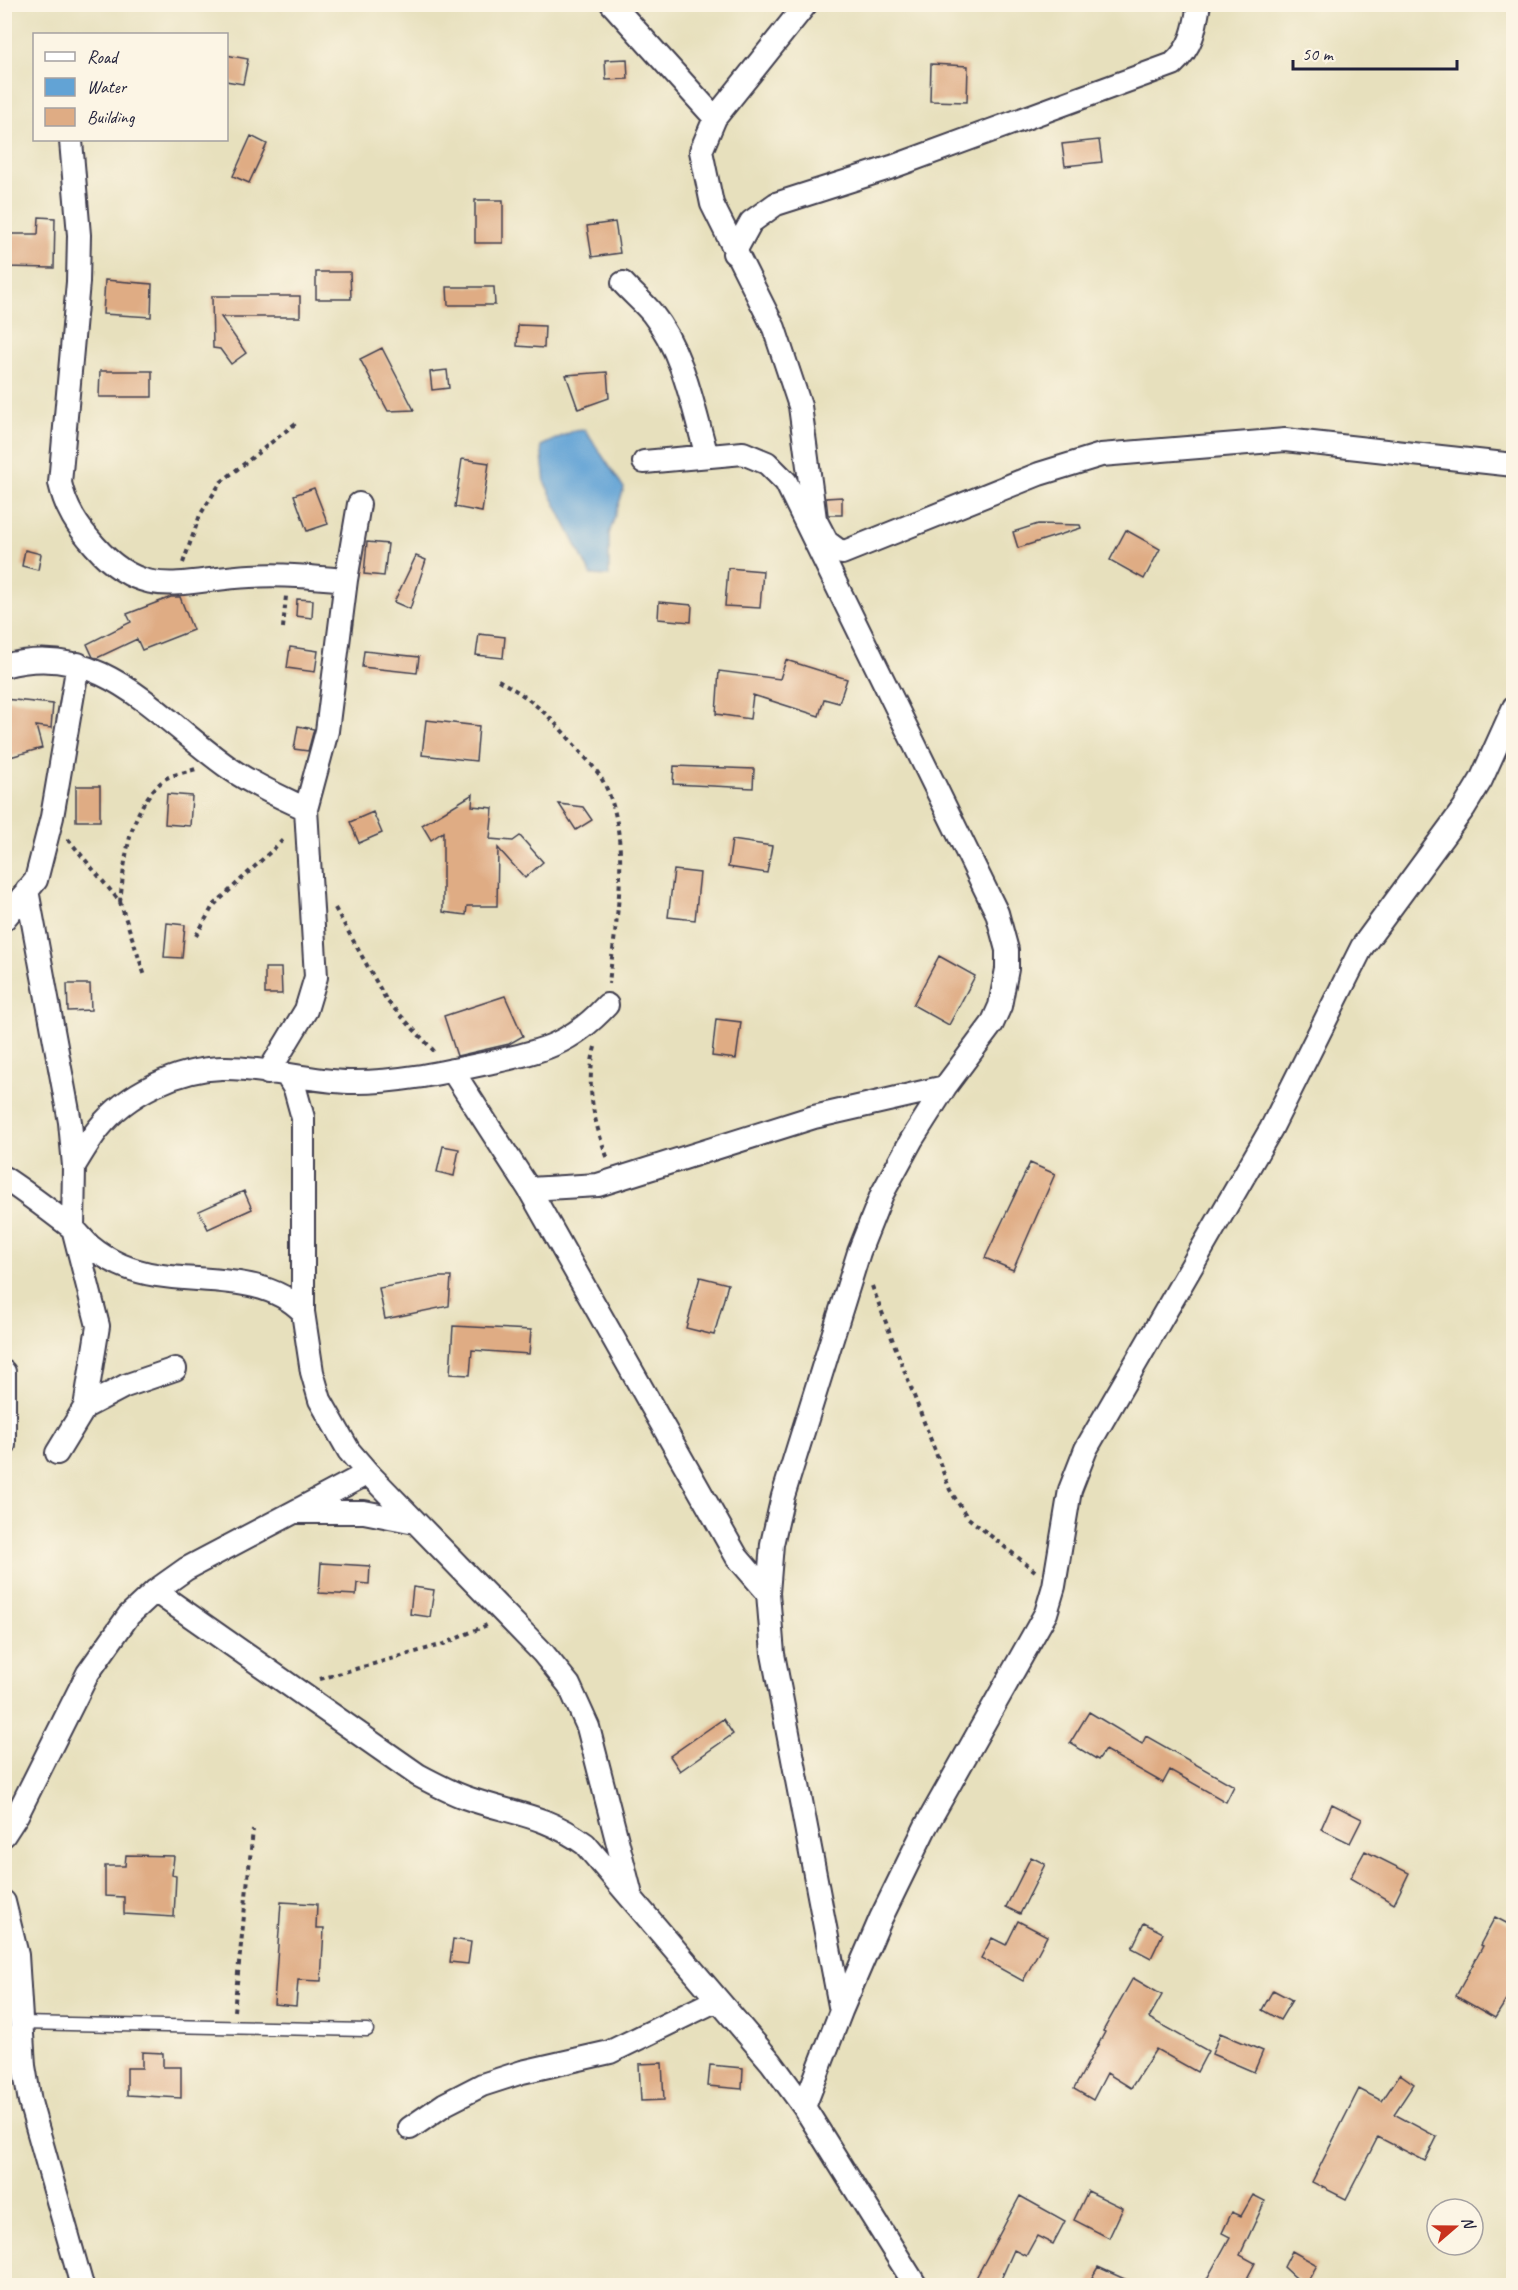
<svg xmlns="http://www.w3.org/2000/svg" width="1518" height="2290" viewBox="0 0 1518 2290" font-family="Caveat,sans-serif">
	<style>
		.water { fill: #62a3d5; stroke: #426288; stroke-width: 1.5 }
		.building { fill: #dfac84 }
		.lines { fill: none; stroke-linecap: round; stroke-linejoin: round }
		.service-casing { stroke: #403e4e; stroke-width: 15 }
		.minor-casing { stroke: #403e4e; stroke-width: 26 }
		.path { stroke: #403e4e; stroke-width: 4; stroke-dasharray: 4.5 4.5; stroke-linecap: butt }
		.service { stroke: #fff; stroke-width: 12 }
		.minor { stroke: #fff; stroke-width: 22 }
	</style>
	<rect width="100%" height="100%" fill="#fcf5e5"/>
	<filter id="ink" filterUnits="userSpaceOnUse"><feTurbulence type="fractalNoise" baseFrequency=".0167" numOctaves="2"/><feDisplacementMap in="SourceGraphic" scale="12" xChannelSelector="R" yChannelSelector="G"/><feConvolveMatrix kernelMatrix="1 2 1 2 8 2 1 2 1" color-interpolation-filters="sRGB"/></filter>
	<filter id="wash" filterUnits="userSpaceOnUse"><feTurbulence type="fractalNoise" baseFrequency=".008" numOctaves="4" result="noise"/><feDisplacementMap in="SourceGraphic" scale="24" xChannelSelector="R" yChannelSelector="G"/><feGaussianBlur stdDeviation="1.35" result="paint"/><feColorMatrix in="noise" values="0 0 0 0 0 0 0 0 0 0 0 0 0 0 0 0 0 1.4 0 .05"/><feComposite in="paint" operator="in"/></filter>
	<g filter="url(#wash)">
		<rect width="100%" height="100%" fill="#e7e0bd"/>
		<path class="water" d="M585,430l39,58 -15,46v42l-18,-1 -46,-92 -4,-37 32,-15z"/>
		<g id="blocks">
			<path class="building" d="M226,55l22,4 -5,25 -17,-3z
				M627,59l1,20 -22,1 -1,-20z
				M931,64l37,2 -1,36 -37,-1z
				M251,136l16,8 -18,39 -16,-7z
				M1099,140l3,22 -37,4 -3,-22z
				M475,200h28v43h-28z
				M39,217l16,1 -1,50 -49,-1 1,-33h32z
				M615,222l5,31 -28,4 -5,-31z
				M316,272h34l1,27h-35z
				M105,280l47,4 -1,33 -48,-3z
				M447,287h47l1,18h-47z
				M212,296h88v21h-79l25,36 -15,11 -11,-15 -7,-1z
				M518,325l27,1 -1,22 -27,-2z
				M382,348l32,62 -26,1 -28,-52z
				M447,370l2,18 -17,2 -2,-18z
				M100,371h52v26h-53z
				M607,372l2,26 -31,11 -12,-34z
				M462,459l27,4 -7,49 -27,-5z
				M314,488l14,36 -21,7 -13,-36z
				M842,497v18h-14l-2,-17z
				M1038,524l42,1 1,3 -63,20 -5,-16z
				M1126,530l34,19 -16,30 -34,-19z
				M367,542l21,2 -4,32 -20,-2z
				M25,550l16,4 -3,16 -16,-4z
				M416,556l10,4 -16,49 -16,-7z
				M728,568l35,3 -3,37 -35,-2z
				M171,597h9l13,33 -51,20 -5,-11 -40,19 -4,-1 -6,-13 44,-22 -4,-8z
				M297,599l16,1 -1,18 -16,-2z
				M659,602l33,3 -1,17 -33,-3z
				M479,634l26,3 -2,21 -27,-3z
				M290,647l28,4 -3,21 -28,-4z
				M364,651l55,6 -2,16 -55,-6z
				M786,660l61,19 -8,24 -15,-4 -5,17 -66,-21 -3,24 -34,-5 3,-43 61,8z
				M4,699l49,5 -2,24 -15,-2 6,22 -32,9 -6,-23z
				M426,720l53,6 -3,35 -54,-6z
				M298,726l16,3 -6,22 -14,-2z
				M674,766l80,3 -1,19 -80,-4z
				M76,786h24v35h-24z
				M167,794l25,2 -2,30 -25,-2z
				M473,794l-1,12 21,2 -3,31 23,2 7,-5 23,26 -18,16 -27,-30 -1,58h-30l-1,9 -23,-3v-80l-12,8 -9,-15z
				M559,804l24,3 9,13 -16,10z
				M373,812l9,21 -23,10 -9,-21z
				M732,840l40,6 -5,27 -39,-6z
				M674,870l26,3 -5,47 -27,-3z
				M167,923l18,2 -3,33 -18,-1z
				M939,956l36,20 -26,49 -36,-20z
				M265,968h16l1,26h-17z
				M67,984h23l1,26 -23,1z
				M505,996l18,40 -14,8 -52,12 -13,-40z
				M716,1019l25,3 -5,37 -24,-3z
				M443,1146l16,3 -5,27 -17,-4z
				M1030,1163l25,11 -42,96 -28,-12z
				M244,1191l8,18 -44,20 -9,-18z
				M439,1277h12l-2,29 -64,13 -6,-31z
				M700,1277l28,7 -14,51 -28,-7z
				M453,1326l78,4 -2,24 -57,-4 -2,25 -20,-1z
				M321,1563l49,3 -1,18 -12,-1 -1,12 -37,-2z
				M413,1587l21,3 -4,27 -20,-3z
				M1089,1712l53,32 4,-8 88,50 -8,16 -56,-32 -7,13 -58,-33 -7,10 -28,-17z
				M723,1719l10,15 -53,37 -10,-15z
				M1332,1804l30,15 -12,24 -29,-14z
				M1365,1851l44,22 -15,31 -44,-26z
				M126,1855l48,1 -2,19 4,1 -2,41 -50,-3v-17l-19,-1v-30h20z
				M1031,1857l14,7 -25,50 -14,-7z
				M281,1902l36,2 -1,24h8l-3,53 -23,-1 -2,26 -22,-2z
				M1495,1917l19,10v61l-19,30 -39,-22 27,-50 -3,-1z
				M1018,1921l29,15 -24,45 -42,-23 11,-20 14,7z
				M1144,1923l19,10 -12,25 -19,-10z
				M453,1939l18,3 -3,22 -18,-2z
				M1133,1978l29,17 -13,23 59,33 -11,21 -41,-23 -25,39 -24,-15 -14,27 -19,-11 31,-57 -2,-1z
				M1273,1990l19,10 -12,20 -18,-10z
				M1220,2033l43,18 -9,21 -42,-18z
				M142,2052l21,1v14h18v31l-54,-3v-27h15z
				M662,2063l2,37 -23,1 -2,-37z
				M710,2065l33,3 -1,21 -34,-3z
				M1400,2074l14,10 -20,30 43,23 -12,24 -47,-24 -32,62 -34,-17 47,-93 23,12z
				M1088,2191l35,17 -14,30 -35,-18z
				M1253,2195l12,6 -25,54 15,8 -12,23h-40l27,-49 -8,-4 10,-21 9,4z
				M1020,2196l45,25 -12,23 -16,-8 -11,20 -12,-6 -16,36h-5l-17,-8z
				M1292,2251l25,14 -12,21 -21,-19z
				M1098,2267l42,19h-53z"/>
		</g>
	</g>
	<g filter="url(#ink)">
		<use href="#blocks" fill-opacity="0" stroke="#403e4e" stroke-width="1.5"/>
		<g class="lines">
			<g class="service-casing">
				<path id="service" d="M21,2023l346,7"/>
			</g>
			<g class="minor-casing">
				<path id="minor" d="M612,4l103,114
					M806,4l-91,114 -14,33 11,53 62,124 26,78 15,113 12,23 15,11 197,-79 62,-19 184,-15 229,25
					M71,141l8,94 -1,47 -18,201c6,26 17,43 35,63 50,57 89,33 155,30 32,-2 64,1 96,4
					M734,253l17,-31 25,-18 116,-37 281,-103c19,-17 22,-35 26,-60
					M623,283c9,10 21,20 29,30 32,40 41,95 55,143
					M644,462l99,-9 24,10 19,19 211,431 10,37v19l-7,37 -8,18 -47,63 -33,52 -30,55 -23,58 -76,244 -11,48 -4,49 5,61 68,357
					M4,666c99,-28 156,55 228,104 23,16 49,27 74,39
					M27,890l43,232 4,44 -1,62 25,98 -13,81 -28,46
					M4,919l32,-39 16,-63 26,-153
					M452,1070l77,119 208,368 31,36
					M268,1073l38,-63 10,-33 -10,-168 21,-78 19,-151 13,-76
					M287,1076l8,13 8,29v194l9,60 8,28 29,51 19,22 175,180 26,32 19,42 42,164
					M74,1166c8,-13 16,-27 25,-38 28,-35 79,-59 123,-60 42,-1 85,13 127,14 49,1 96,-10 143,-20 51,-11 79,-18 115,-57
					M4,1178c23,15 45,32 67,49 7,5 12,13 19,19 19,16 42,25 66,29 48,8 111,-1 147,37
					M529,1189l69,-4 216,-68 131,-30
					M4,1372v73
					M85,1407l40,-21 50,-17
					M299,1512h65l51,10
					M155,1591l263,184c15,8 30,16 46,22 47,17 78,16 121,47l186,218 33,45 112,179
					M4,1835l13,-20 71,-142 41,-58 26,-24 31,-22 182,-96
					M4,1902l13,53 7,111 6,36 52,184
					M804,2107l37,-96 40,-93 45,-92 120,-213 8,-27 16,-96 16,-41 185,-320 91,-182 102,-139 17,-28 33,-73
					M410,2128l35,-24 37,-19 40,-13 88,-20 107,-52"/>
			</g>
			<path class="path" d="M183,563l17,-48 21,-33 75,-59
				M283,628l3,-32
				M498,680c30,16 51,35 73,61 9,11 19,21 27,32 38,56 17,148 11,211
				M68,839l52,63 25,74
				M120,902c5,-43 8,-94 45,-123 8,-5 22,-7 31,-10
				M335,908l52,93 47,50
				M196,936l17,-30 72,-68
				M595,1047c-10,39 -1,76 13,112
				M872,1286l78,204 17,27 68,54
				M320,1679l124,-35 43,-19
				M234,2011l19,-181"/>
			<use href="#service" class="service"/>
			<use href="#minor" class="minor"/>
		</g>
	</g>
	<rect width="1518" height="2290" fill="none" stroke="#fcf5e5" stroke-width="24"/>
	<rect x="33" y="33" width="195" height="108" fill="#fcf5e5" stroke="#a5a1a1" stroke-width="1.5"/>
	<rect x="45" y="52" width="30" height="9" fill="#ffffff" stroke="#a5a1a1" stroke-width="1.5"/>
	<text x="87" y="63" font-size="18" fill="#22223b">Road</text>
	<rect x="45" y="78" width="30" height="18" fill="#62a3d5" stroke="#a5a1a1" stroke-width="1.5"/>
	<text x="87" y="93" font-size="18" fill="#22223b">Water</text>
	<rect x="45" y="108" width="30" height="18" fill="#dfac84" stroke="#a5a1a1" stroke-width="1.5"/>
	<text x="87" y="123" font-size="18" fill="#22223b">Building</text>
	<g transform="translate(1455 2227) rotate(70)"><circle r="28" fill="#fcf5e5" stroke="#a5a1a1" stroke-width="1.5"/>
	<path d="M0-4.5L10 22L0 15L-10 22Z" fill="#c8321e"/>
	<text y="-9" font-size="16" font-weight="bold" text-anchor="middle" fill="#22223b">N</text>
	</g>
	<path d="M1293 60v9h164v-9" fill="none" stroke="#22223b" stroke-width="3"/>
	<text x="1302" y="60" font-size="18" fill="#22223b" stroke="#fcf5e5" stroke-width="4.5" paint-order="stroke">50 m</text>
</svg>
